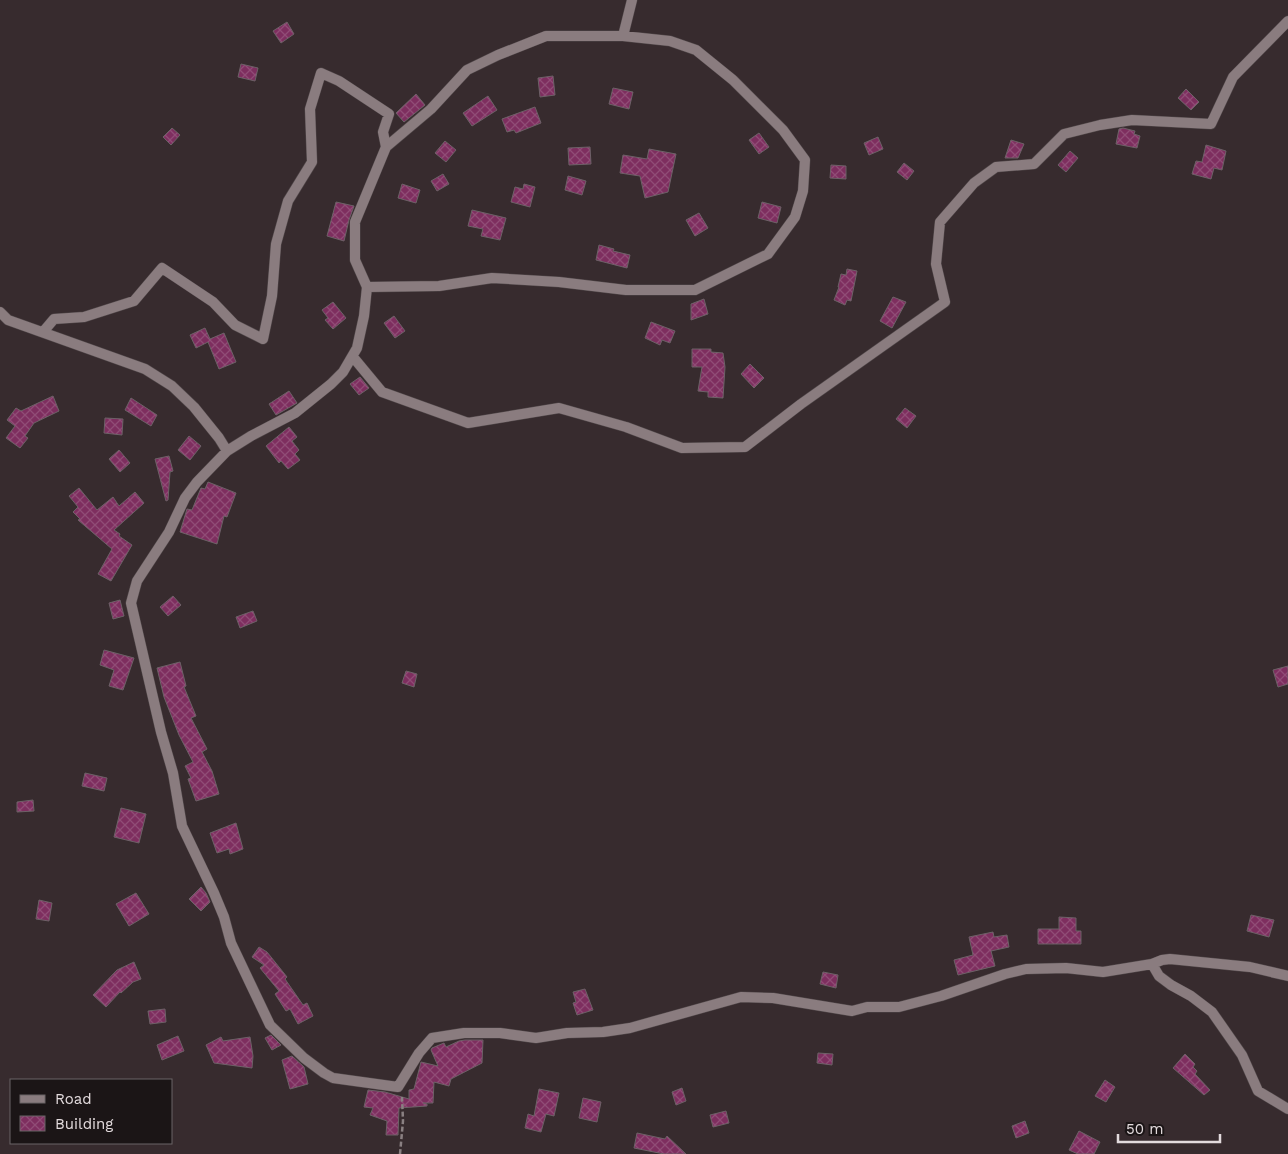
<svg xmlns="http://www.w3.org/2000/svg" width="1288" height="1154" viewBox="0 0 1288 1154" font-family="'Work Sans',sans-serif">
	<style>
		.building { fill: url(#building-cross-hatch); stroke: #6d6167 }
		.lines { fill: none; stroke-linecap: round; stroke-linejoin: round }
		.street-casing { stroke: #51484a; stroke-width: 11 }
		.path { stroke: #8a8082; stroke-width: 2.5; stroke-dasharray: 5 2.5; stroke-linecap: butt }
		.street { stroke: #8a7c7f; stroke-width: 10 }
	</style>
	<defs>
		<pattern id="building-cross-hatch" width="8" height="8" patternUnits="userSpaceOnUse" patternTransform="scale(1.25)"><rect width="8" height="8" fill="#7e2e5f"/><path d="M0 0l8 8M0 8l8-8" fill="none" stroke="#904c76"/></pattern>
	</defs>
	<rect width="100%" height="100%" fill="#372b2e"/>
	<path class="building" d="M287,22l7,12 -13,9 -8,-12z
		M241,64l17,4 -3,13 -17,-4z
		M553,76l2,19 -15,2 -2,-19z
		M613,88l20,4 -4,17 -20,-5z
		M1186,89l13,13 -8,8 -13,-12z
		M416,94l9,11 -21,17 -8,-9z
		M488,96l9,14 -25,16 -9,-13z
		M535,107l6,16 -25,10 -2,-3 -7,2 -5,-13z
		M172,128l8,7 -9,10 -8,-8z
		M1123,128l12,3 -1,3 6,2 -3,12 -21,-4 3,-15z
		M759,133l10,14 -10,7 -10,-14z
		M878,137l5,12 -14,6 -5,-12z
		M1011,140l13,4 -6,14h-13z
		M445,141l11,9 -10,12 -11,-9z
		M1206,145l20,6 -4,19 -8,-2 -3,11 -19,-5 4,-13 6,1z
		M590,147l1,17 -22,1 -1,-17z
		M649,149l27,5 -8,38 -23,6 -5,-22 -20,-3 3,-18 24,4z
		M1070,151l8,7 -12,14 -8,-7z
		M904,163l10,8 -7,9 -10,-8z
		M831,165l15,1v13l-16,-1z
		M443,174l6,10 -12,7 -6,-10z
		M568,176l18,5 -4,14 -17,-5z
		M402,184l18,6 -4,13 -18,-5z
		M524,184l11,3 -5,20 -19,-5 4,-15 8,2z
		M336,202l18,4 -5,14 -5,21 -17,-5z
		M762,202l19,5 -4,16 -19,-5z
		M472,210l34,8 -6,22 -19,-4 2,-7 -15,-3z
		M699,213l9,15 -13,8 -9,-16z
		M599,245l15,4 -1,2 17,4 -3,13 -31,-8z
		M847,269l10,2 -6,30 -4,-1 -2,5 -11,-5 5,-13h-1l3,-13 5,1z
		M893,297l13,5 -14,26 -12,-7z
		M704,299l4,15 -17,6v-16z
		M333,302l13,16 -13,11 -8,-9 3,-2 -6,-8z
		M394,316l11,15 -10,7 -11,-15z
		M651,322l24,9 -5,12 -8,-3 -2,5 -15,-7z
		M205,328l5,11 14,-6 12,29 -17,7 -11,-27 -12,6 -6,-13z
		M692,349h19v3l12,1 2,14 -2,31 -15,-1v-5l-10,-1 4,-24h-10z
		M750,364l14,14 -10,10 -13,-14z
		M360,377l9,11 -10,7 -9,-11z
		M289,391l8,12 -21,12 -7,-11z
		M53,396l6,15 -25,12 -9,13 3,2 -8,10 -14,-10 9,-12 -8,-6 9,-12 5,3z
		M131,398l26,17 -6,11 -26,-16z
		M905,408l11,8 -9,12 -11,-9z
		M105,418l18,1 -1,16 -18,-2z
		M289,427l8,10 -5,4 7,9 -4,4 5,6 -12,9 -7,-8 -2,2 -13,-17z
		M189,436l12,10 -11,14 -12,-10z
		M119,450l11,13 -10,9 -11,-13z
		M169,456l4,15 -3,1 -2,28 -2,1 -11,-42z
		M208,482l28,11 -9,24 -3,-1 -7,28 -37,-12 7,-23 5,1 9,-22 4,1z
		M79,488l18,22 16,-13 6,9 16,-14 9,11 -30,27 6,4 -1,2 13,9 -21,36 -13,-7 14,-25 -34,-29 2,-1 -7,-7 5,-5 -9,-11z
		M173,596l8,9 -13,11 -8,-9z
		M120,600l4,16 -11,3 -4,-16z
		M253,611l4,10 -17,7 -4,-11z
		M104,650l30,8 -11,32 -14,-4 5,-16 -14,-5z
		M180,662l6,24 -2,1 12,29 -5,2 16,31 -5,3 10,19 7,23 -23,7 -8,-22 3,-1 -6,-12 8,-4 -14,-27 -15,-38 -7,-29z
		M1288,666v18l-10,3 -5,-17z
		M406,671l11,3 -3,13 -12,-4z
		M85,773l22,5 -3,13 -22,-5z
		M33,800l1,11 -17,1v-10z
		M121,808l25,6 -7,29 -25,-6z
		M236,823l7,26 -13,5 -1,-5 -12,4 -7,-20z
		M201,887l5,6 4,9 -9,9 -12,-12z
		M136,893l13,21 -20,12 -13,-22z
		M39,900l13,3 -3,18 -13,-2z
		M1251,915l23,5 -5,17 -22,-6z
		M1059,917l17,1v13h5v13h-43v-15h21z
		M993,932l1,5 13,-2 2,12 -18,4 4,15 -37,9 -4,-15 19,-5 -4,-18z
		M259,947l8,5 20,25 -2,2 18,26 4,-2 6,13 -15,8 -8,-15 -4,2 -11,-17 4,-3 -19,-23 4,-3 -12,-8z
		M134,962l7,17 -8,3 -12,11 -1,-1 -14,15 -13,-12 24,-25z
		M823,972l15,3 -2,13 -16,-4z
		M585,989l8,21 -16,5 -4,-12 3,-1 -3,-10z
		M165,1009l1,13 -16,2 -2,-13z
		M271,1035l10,10 -9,5 -7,-12z
		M178,1036l6,15 -22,9 -5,-15z
		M221,1037l2,4 27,-4 3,19 -1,12 -38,-5 -8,-18z
		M465,1040h18l-1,23 -31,16 -2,7 -15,-4 -1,21h-10l4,1v2l-28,2 -1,27h-12l1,-14 -17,-6 3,-7 -9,-1 4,-17 17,2 24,7v-9l5,-1 7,-27 17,4 -7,-16 1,-2 12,-5 2,4 13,-6z
		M818,1053l15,1 -1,11 -15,-2z
		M1185,1054l10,10 -2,3 4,4 -2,3 15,16 -6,5 -31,-27z
		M292,1056l12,11 4,17 -18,5 -8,-29z
		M1105,1080l10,7 -9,15 -11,-6z
		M682,1088l4,13 -10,4 -4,-13z
		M539,1089l20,4 -5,23 -8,-2 -5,18 -16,-4 3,-14 6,2z
		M583,1098l18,4 -4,20 -18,-4z
		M726,1111l3,12 -16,4 -3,-12z
		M1025,1121l4,12 -13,5 -4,-12z
		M1079,1131l21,11 -6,12h-16l-9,-4z
		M637,1133l28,6 2,-3 19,18h-22l-30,-6z"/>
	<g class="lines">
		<g class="street-casing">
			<path id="street" d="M386,147l45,-38 36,-39 31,-15 48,-19h77
				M367,287l-3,29 -7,32 -14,24 -12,12 -36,29 -44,23 -24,15 -30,31 -12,16 -16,34 -32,49 -6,22 30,129 12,41 9,53 32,67 10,24 7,26 39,82 34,33 20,15 9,5 65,9 21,-34 13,-15 32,-5h36l36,5 31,-5 36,-1 27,-4 111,-31 32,1 79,13 15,-4h32l42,-11 64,-22 21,-5 40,-1 37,4 49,-8
				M0,312l8,8 137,49 27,17 22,21 25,31 8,13
				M43,332l11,-13 30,-2 50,-16 28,-33 51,34 22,23 28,14 9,-43 4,-52 12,-43 24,-39 -2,-53 11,-36 18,8 50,33 -6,18 3,15 -31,75v38l12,27 72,-1 53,-8 67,4 67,8h69l73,-36 27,-37 8,-26 2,-31 -22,-30 -50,-50 -37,-30 -26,-9 -47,-5 9,-36
				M353,357l29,35 86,31 91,-15 67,19 56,21 63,-1 56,-43 144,-102 -9,-38 4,-42 34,-39 22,-16 38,-3 30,-30 36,-9 32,-5 79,4 22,-47 55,-56
				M1288,976l-38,-9 -80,-8 -8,1 -10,4 7,12 12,9 20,11 21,16 30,43 16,36 30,18"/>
		</g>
		<path class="path" d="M400,1154l3,-33 -1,-24"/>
		<use href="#street" class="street"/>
	</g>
	<rect x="10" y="1079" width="162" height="65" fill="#1b1516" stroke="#6b6466"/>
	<rect x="20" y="1095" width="25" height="8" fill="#8a7c7f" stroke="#6b6466"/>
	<text x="55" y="1104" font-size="15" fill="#e3dbdd">Road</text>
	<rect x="20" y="1116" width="25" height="15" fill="url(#building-cross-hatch)" stroke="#6b6466"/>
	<text x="55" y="1129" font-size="15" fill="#e3dbdd">Building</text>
	<path d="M1118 1134v8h102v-8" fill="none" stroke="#e3dbdd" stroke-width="2.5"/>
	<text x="1126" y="1134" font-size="15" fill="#e3dbdd" stroke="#1b1516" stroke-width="4" paint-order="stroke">50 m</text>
</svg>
